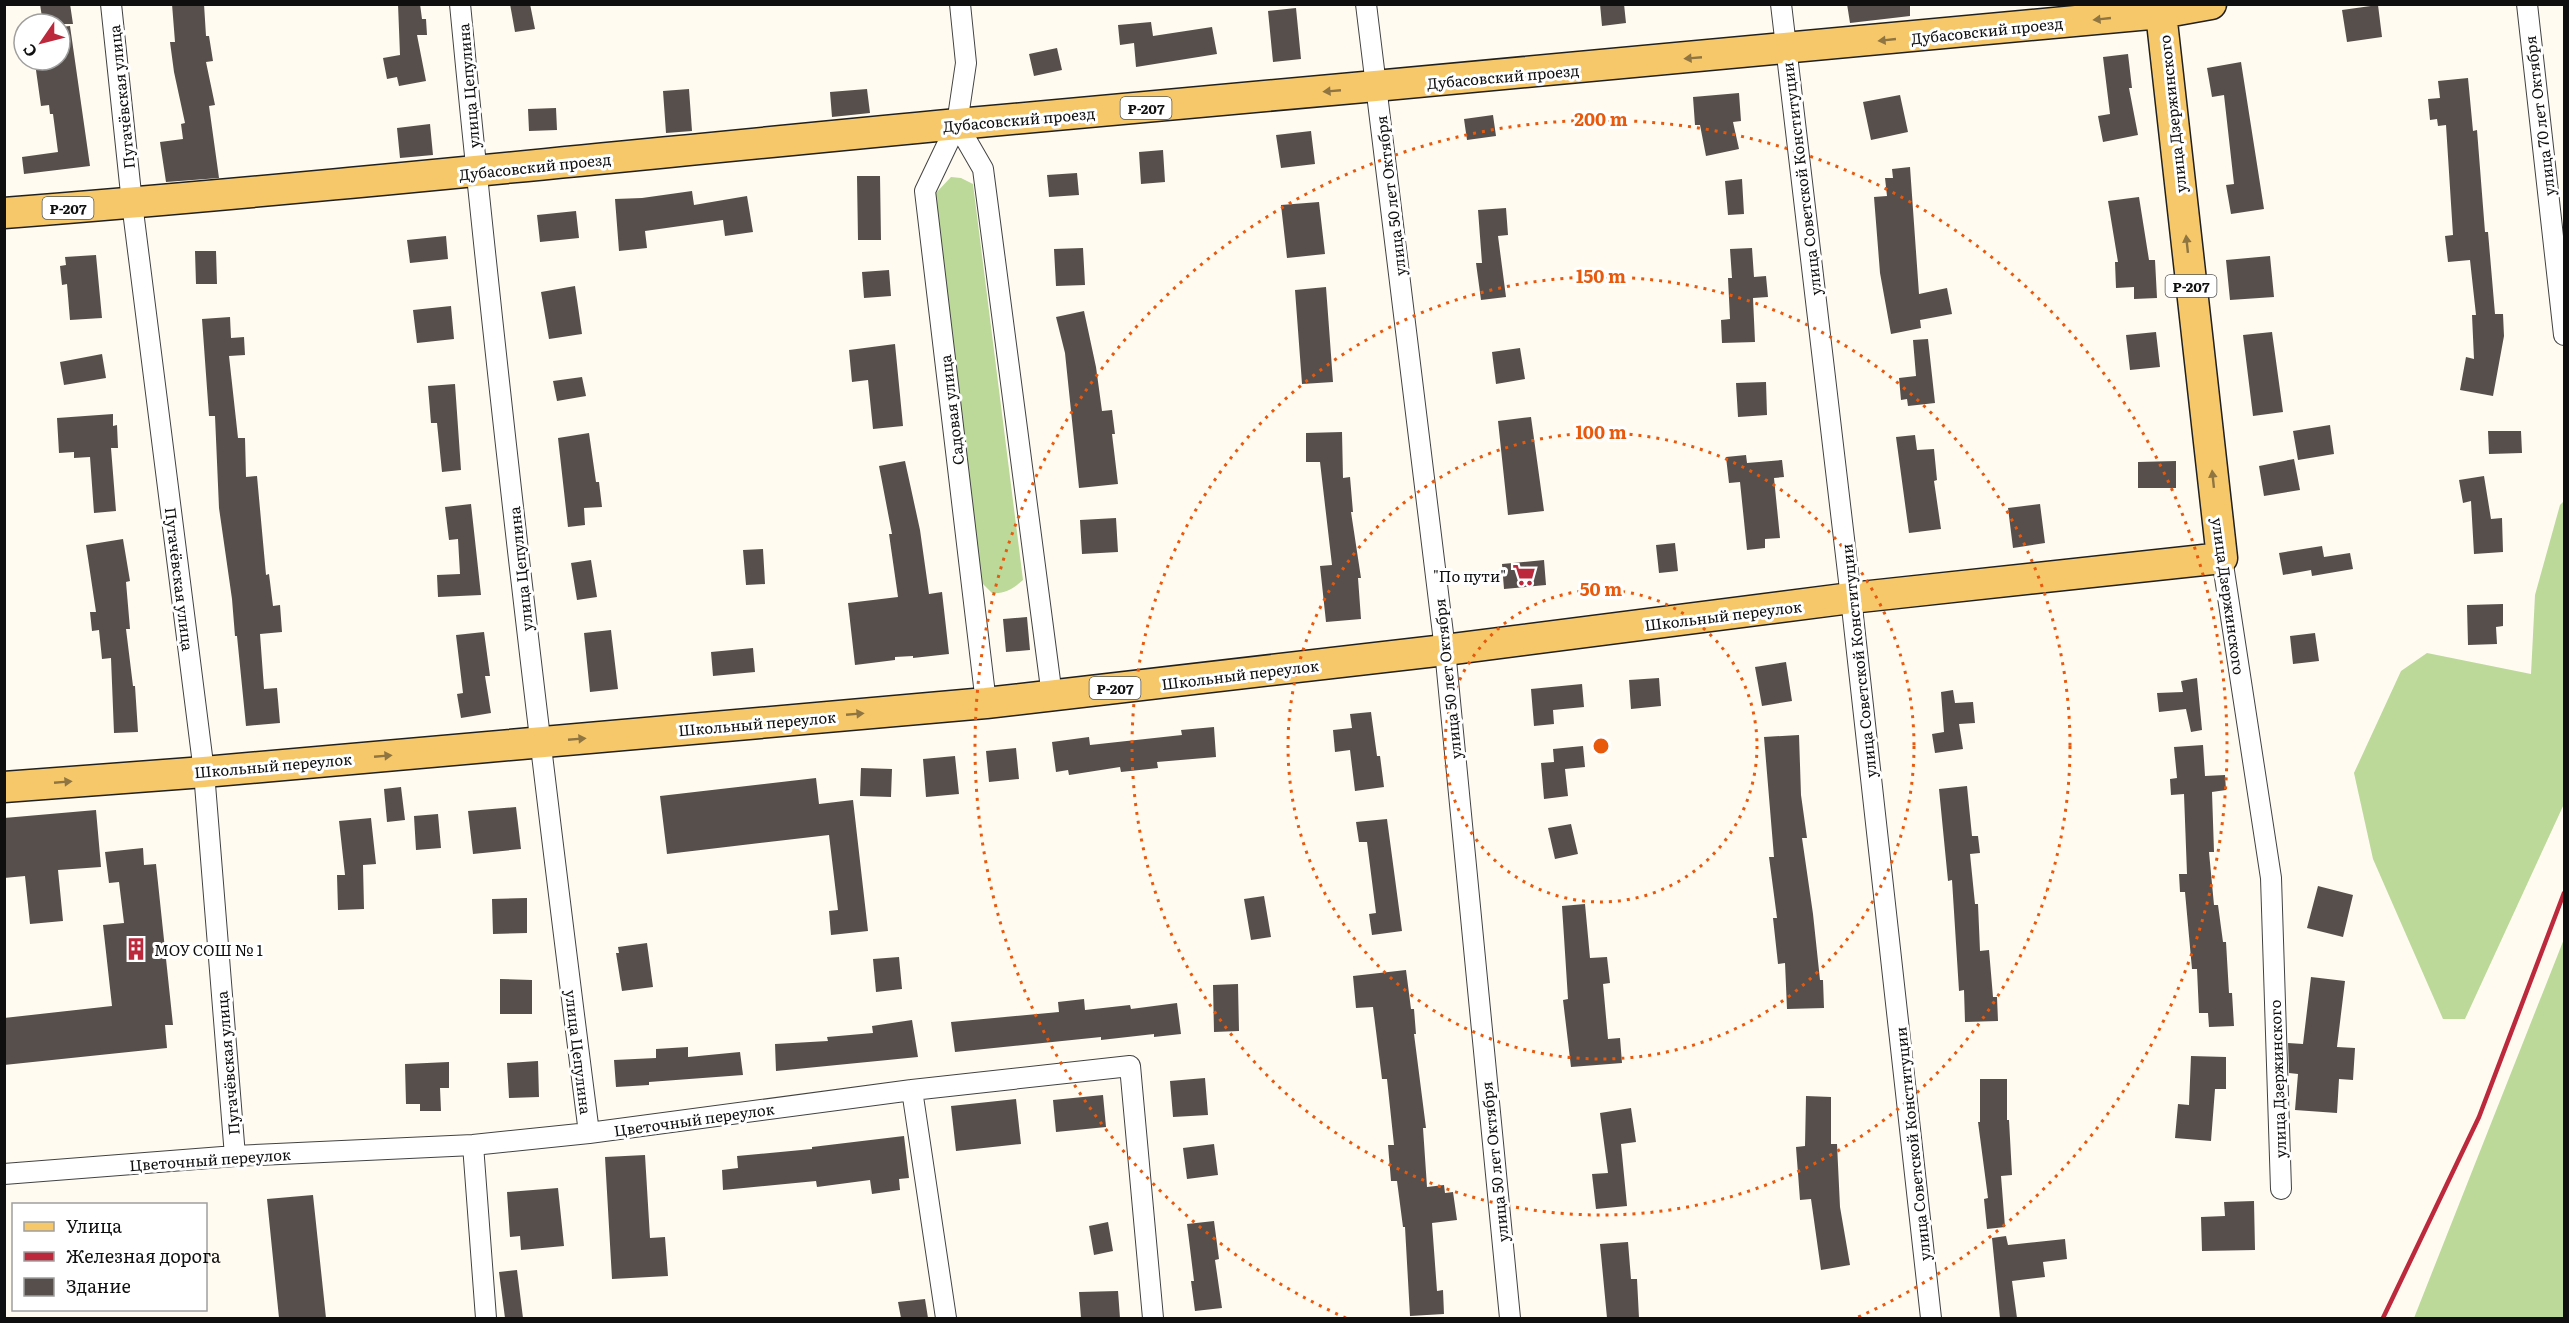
<svg xmlns="http://www.w3.org/2000/svg" width="2569" height="1323" viewBox="0 0 2569 1323" font-family="Literata,serif">
	<style>
		.forest { fill: #bcd99a }
		.building { fill: #574f4b }
		.lines { fill: none; stroke-linecap: round; stroke-linejoin: round }
		.minor-casing { stroke: #424242; stroke-width: 22 }
		.primary-casing { stroke: #202020; stroke-width: 33 }
		.minor { stroke: #fff; stroke-width: 20 }
		.primary { stroke: #f6c86a; stroke-width: 30 }
		.rail { stroke: #bd293c; stroke-width: 4.5 }
		.oneway { fill: #8e7541 }
		.ring { fill: none; stroke: #e8590c; stroke-width: 3; stroke-dasharray: 3 6 }
		.labels { text-anchor: middle; dominant-baseline: central; stroke-width: 6; stroke-linejoin: round; paint-order: stroke }
		.shield { fill: #fff; stroke: #575757; stroke-width: 1.5 }
		.shield-label { font-size: 14px; font-weight: bold; fill: #0f0f0f }
		.street-label { font-size: 15px; fill: #0f0f0f; stroke: #fff }
		.poi-label { font-size: 15px; fill: #0f0f0f; stroke: #fff; text-anchor: end }
		.centre { fill: #e8590c; stroke: #fff; stroke-width: 3 }
		.ring-label { font-size: 18px; text-anchor: middle; font-weight: bold; fill: #e8590c; stroke: #fff; stroke-width: 6; stroke-linejoin: round; paint-order: stroke }
	</style>
	<rect width="100%" height="100%" fill="#fffbf1"/>
	<path class="forest" d="M951,177l10,1 12,6 50,396c-10,9 -18,14 -31,13l-10,-10 -47,-389z
		M2564,501v303l-99,215h-22l-70,-160 -19,-86 47,-102 26,-18 104,21 4,-79 25,-90z
		M2564,939v379h-150z"/>
	<path class="building" d="M40,4h30l3,20h-30z
		M172,4h32l2,32h3l4,25 -7,1 9,43 -6,1 10,72 -53,4 -6,-40 23,-3 -2,-15 4,-1 -11,-51 -4,-30h5z
		M398,4h22l2,15h4l1,16h-10l9,46 -27,5 -2,-9 -10,2 -4,-21 17,-3z
		M510,4h20l5,25 -20,3z
		M1600,4h24l2,19 -24,3z
		M1847,4h63v12l-60,7z
		M2378,5l4,32 -35,5 -5,-32z
		M1296,8l5,51 -28,3 -5,-51z
		M1151,22l2,14 59,-9 5,27 -81,13 -2,-24 -14,2 -2,-20z
		M70,26l20,140 -66,8 -2,-17 36,-5 -5,-38h-3l-1,-9 -8,1 -6,-43 25,-3v-33z
		M1057,48l5,22 -28,6 -5,-22z
		M2128,54l4,34h-3l9,47 -35,7 -5,-26 12,-2 -7,-57z
		M2241,62l23,147 -33,5 -5,-29 8,-1 -10,-89 -12,2 -5,-29z
		M2468,78l5,53 4,-1 8,102h3l7,82h8l1,22 -11,60 -33,-6 6,-33 8,2 -2,-44h4l-6,-55 -22,2 -3,-26 8,-1 -7,-110 -8,1 -1,-7 -7,1 -2,-21 12,-1 -2,-17z
		M689,89l3,42 -26,2 -3,-42z
		M867,89l3,24 -38,4 -2,-25z
		M1739,93l2,28 -8,1 6,27 -33,7 -6,-31h-5l-2,-28z
		M1900,95l8,37 -37,8 -8,-38z
		M556,108l1,22 -28,1 -1,-22z
		M1493,115l3,21 -29,4 -3,-21z
		M430,124l3,31 -33,3 -3,-30z
		M1311,131l4,33 -34,4 -5,-33z
		M1163,150l2,32 -24,2 -2,-32z
		M1910,167l9,127 28,-6 5,26 -32,6 1,8 -30,6 -11,-61 -6,-76 13,-1 -2,-18h8l-1,-9z
		M1077,173l2,22 -30,2 -2,-22z
		M857,176h23l1,64h-23z
		M1742,179l2,35 -16,1 -3,-34z
		M692,191l2,14 53,-9 6,36 -28,4 -2,-16 -78,11 2,17 -28,3 -4,-52 27,-1z
		M2139,197l10,63h6l2,38 -23,1v-12l-18,1 -1,-26h3l-10,-61z
		M1319,202l6,52 -38,4 -6,-53z
		M1506,208l2,27 -10,1 8,61 -25,3 -5,-37h6l-4,-53z
		M576,211l3,27 -39,4 -3,-27z
		M446,236l2,23 -38,4 -3,-23z
		M1083,248l2,37 -29,1 -2,-37z
		M1752,248l2,29 12,-1 2,21 -15,1 2,44 -33,1 -1,-23 9,-1 -2,-41h4l-2,-29z
		M195,251h21l1,33h-21z
		M96,255l6,63 -32,2 -3,-36 -5,1 -2,-19 6,-1 -1,-8z
		M2270,256l4,41 -44,3 -4,-40z
		M889,270l2,26 -27,2 -2,-26z
		M575,286l7,48 -33,5 -8,-47z
		M1326,287l7,95 -31,2 -7,-94z
		M451,306l3,33 -37,4 -4,-33z
		M1084,311l12,56 6,44 10,-1 3,24h-3l6,50 -39,4 -14,-135 -9,-36z
		M230,317l1,21 13,-1 1,18 -16,1 9,82h7l1,39 11,-1 9,99 3,-1 4,32 7,-1 2,27 -22,2 4,55 13,-1 3,35 -34,3 -9,-90h-2l-3,-37 -13,-91 -4,-92h-6l-7,-97z
		M2156,332l4,35 -30,3 -4,-35z
		M2272,332l11,80 -30,4 -10,-81z
		M1928,339l7,64 -27,3 -1,-7 -6,1 -2,-22 17,-2 -3,-36z
		M895,344l8,82 -30,3 -5,-49 -16,2 -3,-32z
		M1520,348l5,31 -29,5 -4,-32z
		M102,354l4,24 -42,7 -4,-23z
		M582,377l4,19 -29,5 -4,-20z
		M1766,382l1,33 -29,2 -2,-34z
		M455,384l6,86 -19,2 -5,-49h-6l-3,-37z
		M113,414v12l4,-1 1,23h-7l5,63 -22,2 -4,-56 -16,1v-6l-15,1 -2,-35z
		M1531,417l13,94 -36,4 -10,-94z
		M2330,425l4,29 -36,6 -5,-29z
		M2488,431h33l1,22 -33,1z
		M1342,432l1,46 7,-1 3,35h-2l10,66h-3l3,41 -35,3 -6,-56 12,-1 -12,-103h-14v-29z
		M589,433l7,49h3l3,25 -18,1 1,17 -17,2 -10,-89z
		M1915,435l2,15 17,-1 3,31 -3,1 7,48 -32,4 -13,-96z
		M1746,455l1,8 35,-3 2,17 -10,1 6,60 -15,1v9l-18,2 -7,-68 -11,1 -3,-26z
		M2294,459l6,31 -36,6 -5,-30z
		M905,461l15,69 9,64 13,-2 7,62 -36,4v-2l-18,1v3l-40,5 -7,-62 50,-6 -9,-63h3l-13,-68z
		M2176,461v27h-38v-26z
		M2484,476l7,43 11,-1 1,34 -29,2 -3,-53 -8,2 -4,-23z
		M471,504l10,91 -43,2 -1,-22 23,-1 -2,-35 -9,1 -4,-33z
		M2040,504l5,39 -32,5 -5,-40z
		M1116,518l2,34 -36,2 -2,-34z
		M123,539l7,42 -4,1 4,47h-4l7,57h2l3,46 -24,1 -3,-75 -9,1 -3,-29 -7,1 -2,-19h6l-10,-67z
		M1675,543l3,28 -19,2 -3,-28z
		M2322,546l2,11 26,-4 3,16 -41,7 -1,-6 -28,5 -4,-22z
		M763,549l2,35 -19,1 -3,-35z
		M591,560l6,37 -20,3 -6,-37z
		M1544,560l2,25 -42,4 -2,-25z
		M2503,604v22l-7,1 1,17 -29,1 -1,-40z
		M1027,617l3,33 -24,2 -3,-33z
		M611,630l7,59 -28,3 -6,-59z
		M484,632l6,44h-5l6,37 -30,5 -4,-24 6,-1 -7,-58z
		M2315,633l4,28 -26,3 -3,-28z
		M753,648l2,24 -42,4 -2,-24z
		M1786,662l6,39 -30,5 -7,-39z
		M1659,678l2,28 -30,3 -2,-29z
		M2197,678l5,52 -11,2 -5,-23 -27,3 -2,-19 26,-1 -2,-11z
		M1582,684l2,23 -31,3 1,14 -20,2 -3,-37z
		M1953,690l2,13 18,-1 2,21 -16,1 4,25 -28,4 -3,-19 12,-2 -3,-40z
		M1371,712l6,44h3l4,31 -29,4 -5,-41 -15,2 -2,-22 19,-2 -2,-14z
		M1214,727l2,30 -59,5 1,6 -37,4 -1,-5 -51,8 -1,-5 -12,2 -4,-30 37,-5 1,8 92,-10 -1,-5z
		M1799,735l2,60 6,43h-5l11,76 7,66h3l1,28 -37,1 -2,-46 -7,1 -5,-46h4l-8,-61h5l-10,-120z
		M2203,745l2,31 20,-1 1,15 -14,2 2,60h-5l5,53h4l5,37h3l3,51h3l2,33 -25,1 -1,-14h-9l-2,-44h-5l-7,-77h-5l-1,-18h8l-3,-80 -13,1 -1,-16 7,-1 -3,-31z
		M1583,746l2,21 -20,2 3,27 -24,3 -3,-36 13,-1 -1,-13z
		M1016,748l3,31 -30,3 -3,-31z
		M955,756l4,38 -33,3 -3,-38z
		M861,768l31,1 -1,28 -31,-1z
		M816,778l3,26 34,-4 15,131 -37,4 -2,-24 9,-1 -9,-75 -162,19 -7,-58z
		M1967,786l5,50h6l2,17 -10,1 5,50h3l2,47 9,-1 4,47h4l1,24 -33,1 -1,-32 -5,1 -7,-111 -4,1 -9,-92z
		M401,787l4,33 -18,2 -3,-33z
		M516,807l5,42 -48,5 -5,-43z
		M96,810l5,57 -43,3 5,51 -33,3 -5,-48 -21,2v-60z
		M438,814l3,34 -25,2 -2,-34z
		M371,818l5,46 -13,1 1,44 -26,1 -1,-35h8l-6,-54z
		M1387,819l15,112 -30,4 -3,-21 7,-1 -9,-71h-8l-3,-20z
		M1571,824l7,30 -23,5 -7,-31z
		M143,848l1,17 12,-1 17,161h-8l2,23 -163,17v-47l108,-12 -9,-81 21,-2 -5,-41 -10,1 -4,-31z
		M2318,886l35,9 -10,42 -36,-9z
		M1264,896l7,41 -20,3 -7,-41z
		M527,898v35l-34,1 -1,-35z
		M1585,904l5,54 17,-1 3,26 -7,1 5,55 12,-1 2,25 -51,4 -8,-67 5,-1 -6,-93z
		M647,943l6,44 -31,4 -6,-38h3l-1,-6z
		M899,957l3,32 -26,3 -3,-33z
		M1406,970l5,39h3l2,25h-2l12,94h-3l4,59 17,-2 1,8 8,-1 4,28 -25,3 5,68 6,-1 1,24 -34,2 -5,-89h-2l-6,-46h-6l-3,-36h6l-7,-66h-5l-9,-72 -17,1 -3,-32z
		M2311,977l34,4 -8,66 18,1 -2,32 -14,-1 -2,34 -42,-3 3,-36 -9,-1 -1,-30 15,1z
		M500,979l32,1v34h-32z
		M1238,984l1,47 -25,1 -1,-47z
		M1084,999l1,11 45,-5 1,4 46,-6 4,31 -27,3v-3l-53,6v-3l-146,15 -4,-30 108,-10 -1,-10z
		M912,1020l6,37 -142,14 -1,-27 53,-3 -1,-4 46,-4 -1,-7z
		M688,1047v10l52,-5 3,23 -94,7v3l-33,2 -2,-27 42,-2v-9z
		M2191,1056l35,1v32h-11l-4,52 -36,-3 3,-34 11,1z
		M538,1061l1,36 -30,1 -2,-35z
		M449,1062v26h-9l1,23h-21v-7h-14l-1,-40z
		M1205,1078l3,37 -35,2 -3,-36z
		M1980,1079h27v41h2l3,55 -11,1 4,51 -18,2 -3,-30 4,-1 -10,-76h2z
		M1103,1095l3,32 -50,5 -3,-32z
		M1806,1096l25,1v47h6l3,63 10,58 -29,5 -10,-71 -11,1 -4,-53 9,-1z
		M1016,1099l5,45 -65,7 -5,-45z
		M1631,1108l5,34 -15,2 6,62 -31,3 -4,-35 16,-1 -8,-60z
		M904,1136l5,42 -10,1 1,11 -28,4 -2,-14 -53,7 -1,-6 -93,9 -1,-20 16,-2 -1,-12 75,-7v-2z
		M1214,1144l4,31 -31,4 -4,-31z
		M645,1155l5,83 15,-1 3,39 -56,3 -7,-122z
		M558,1188l6,58 -43,4 -1,-14 -10,1 -3,-45z
		M313,1195l13,123h-47l-12,-119z
		M2254,1201l1,49 -53,1 -1,-34 24,-1 -1,-14z
		M1214,1221l5,38 -4,1 7,48 -27,3 -4,-30h3l-7,-57z
		M1108,1222l5,29 -19,4 -5,-29z
		M2006,1236l2,9 57,-6 2,20 -24,3 2,15 -33,4 5,37h-17l-8,-80z
		M1628,1242l3,37h6l2,39h-32l-7,-74z
		M517,1270l6,48h-18l-6,-46z
		M1118,1291l2,27h-39l-2,-26z
		M925,1299l3,19h-27l-3,-16z"/>
	<g class="lines">
		<g class="minor-casing">
			<path id="minor" d="M111,4l21,199 72,569 31,384
				M460,4c36,377 81,754 129,1129
				M960,4l6,59 -9,61 26,45 69,527
				M1366,4l79,646 65,668
				M1781,4l70,594 80,720
				M2527,4l37,331
				M957,124l-32,67 61,512
				M2222,558l49,320 10,311
				M912,1090l34,228
				M473,1145l13,173
				M4,1174l231,-18 238,-11 116,-12 323,-43 218,-24 23,252"/>
		</g>
		<g class="primary-casing">
			<path id="primary" d="M4,213c319,-25 636,-59 954,-89 401,-37 802,-72 1203,-111l50,-9
				M4,787l200,-15 782,-69 459,-53 406,-52 371,-40 -61,-545"/>
		</g>
		<use href="#minor" class="minor"/>
		<use href="#primary" class="primary"/>
		<path class="rail" d="M2383,1318l96,-201 85,-224"/>
	</g>
	<defs><path id="oneway-solid" d="M-6-.8H1V-3.2L6.5 0L1 3.2V.8H-6Z" transform="scale(1.5)"/></defs>
	<g class="oneway">
		<use href="#oneway-solid" transform="translate(2102 19) rotate(174)"/>
		<use href="#oneway-solid" transform="translate(1887 40) rotate(174)"/>
		<use href="#oneway-solid" transform="translate(1693 58) rotate(175)"/>
		<use href="#oneway-solid" transform="translate(1332 91) rotate(175)"/>
		<use href="#oneway-solid" transform="translate(2187 244) rotate(-96)"/>
		<use href="#oneway-solid" transform="translate(2213 479) rotate(-96)"/>
		<use href="#oneway-solid" transform="translate(855 714) rotate(-5)"/>
		<use href="#oneway-solid" transform="translate(577 739) rotate(-5)"/>
		<use href="#oneway-solid" transform="translate(383 756) rotate(-5)"/>
		<use href="#oneway-solid" transform="translate(63 782) rotate(-5)"/>
	</g>
	<g class="ring">
		<circle cx="1601" cy="746" r="156"/>
		<circle cx="1601" cy="746" r="313"/>
		<circle cx="1601" cy="746" r="469"/>
		<path d="M1346 1318A626 626 0 1 1 1856 1318"/>
	</g>
	<defs>
		<g id="supermarket-bare" transform="scale(1.8)"><path d="M-6-5.5h2.5l.6 2H6L4.5 2H-2.5L-4.4-4H-6ZM-1.5 3.2a1.3 1.3 0 1 0 .1 0ZM3 3.2a1.3 1.3 0 1 0 .1 0Z" fill="#bd293c" stroke="#fff" stroke-width="2.5" paint-order="stroke"/></g>
		<g id="building-bare" transform="scale(1.8)"><path d="M-4-6H4V6H1V3H-1V6H-4ZM-2.5-4.3h1.7v1.8h-1.7ZM.8-4.3h1.7v1.8H.8ZM-2.5-1h1.7V.8h-1.7ZM.8-1h1.7V.8H.8Z" fill="#bd293c" stroke="#fff" stroke-width="2.5" paint-order="stroke"/></g>
	</defs>
	<g fill-rule="evenodd">
		<use href="#supermarket-bare" x="1524" y="575"/>
		<use href="#building-bare" x="136" y="949"/>
	</g>
	<g class="labels">
		<g class="shield">
			<rect x="1120.5" y="97" width="51" height="22" rx="4.5"/>
			<rect x="42.5" y="197" width="51" height="22" rx="4.5"/>
			<rect x="2165.5" y="275" width="51" height="22" rx="4.5"/>
			<rect x="1089.5" y="677" width="51" height="22" rx="4.5"/>
		</g>
		<g class="shield-label">
			<text x="1146" y="108">Р-207</text>
			<text x="68" y="208">Р-207</text>
			<text x="2191" y="286">Р-207</text>
			<text x="1115" y="688">Р-207</text>
		</g>
		<g class="street-label">
			<text transform="translate(1987 30) rotate(-6)">Дубасовский проезд</text>
			<text transform="translate(1503 76) rotate(-5)">Дубасовский проезд</text>
			<text transform="translate(468 86) rotate(-95)">улица Цепулина</text>
			<text transform="translate(121 97) rotate(-96)">Пугачёвская улица</text>
			<text transform="translate(2172 114) rotate(-96)">улица Дзержинского</text>
			<text transform="translate(2539 116) rotate(-97)">улица 70 лет Октября</text>
			<text transform="translate(1019 119) rotate(-5)">Дубасовский проезд</text>
			<text transform="translate(535 166) rotate(-6)">Дубасовский проезд</text>
			<text transform="translate(1801 179) rotate(-97)">улица Советской Конституции</text>
			<text transform="translate(1390 196) rotate(-97)">улица 50 лет Октября</text>
			<text transform="translate(951 410) rotate(-97)">Садовая улица</text>
			<text transform="translate(520 569) rotate(-96)">улица Цепулина</text>
			<text transform="translate(180 579) rotate(83)">Пугачёвская улица</text>
			<text transform="translate(2229 596) rotate(82)">улица Дзержинского</text>
			<text transform="translate(1723 615) rotate(-7)">Школьный переулок</text>
			<text transform="translate(1858 661) rotate(-96)">улица Советской Конституции</text>
			<text transform="translate(1240 674) rotate(-7)">Школьный переулок</text>
			<text transform="translate(1447 679) rotate(-96)">улица 50 лет Октября</text>
			<text transform="translate(757 723) rotate(-5)">Школьный переулок</text>
			<text transform="translate(273 765) rotate(-5)">Школьный переулок</text>
			<text transform="translate(579 1052) rotate(83)">улица Цепулина</text>
			<text transform="translate(227 1063) rotate(-95)">Пугачёвская улица</text>
			<text transform="translate(2277 1079) rotate(-92)">улица Дзержинского</text>
			<text transform="translate(694 1119) rotate(-8)">Цветочный переулок</text>
			<text transform="translate(1912 1144) rotate(-96)">улица Советской Конституции</text>
			<text transform="translate(210 1159) rotate(-4)">Цветочный переулок</text>
			<text transform="translate(1494 1162) rotate(-96)">улица 50 лет Октября</text>
		</g>
		<g class="poi-label">
			<text x="1506" y="575">"По пути"</text>
			<text x="154" y="949" text-anchor="start">МОУ СОШ № 1</text>
		</g>
	</g>
	<circle cx="1601" cy="746" r="9" class="centre"/>
	<g class="ring-label">
		<text x="1601" y="126">200 m</text>
		<text x="1601" y="283">150 m</text>
		<text x="1601" y="439">100 m</text>
		<text x="1601" y="596">50 m</text>
	</g>
	<rect width="2569" height="1323" fill="none" stroke="#0f0f0f" stroke-width="12"/>
	<rect x="12" y="1203" width="195" height="108" fill="#ffffff" stroke="#9f9f9f" stroke-width="1.5"/>
	<rect x="24" y="1222" width="30" height="9" fill="#f6c86a" stroke="#9f9f9f" stroke-width="1.5"/>
	<text x="66" y="1233" font-size="18" fill="#0f0f0f">Улица</text>
	<rect x="24" y="1252" width="30" height="9" fill="#bd293c" stroke="#9f9f9f" stroke-width="1.5"/>
	<text x="66" y="1263" font-size="18" fill="#0f0f0f">Железная дорога</text>
	<rect x="24" y="1278" width="30" height="18" fill="#574f4b" stroke="#9f9f9f" stroke-width="1.5"/>
	<text x="66" y="1293" font-size="18" fill="#0f0f0f">Здание</text>
	<g transform="translate(42 42) rotate(235)"><circle r="28" fill="#ffffff" stroke="#9f9f9f" stroke-width="1.5"/>
	<path d="M0-4.5L10 22L0 15L-10 22Z" fill="#bd293c"/>
	<text y="-9" font-size="16" font-weight="bold" text-anchor="middle" fill="#0f0f0f">С</text>
	</g>
</svg>
